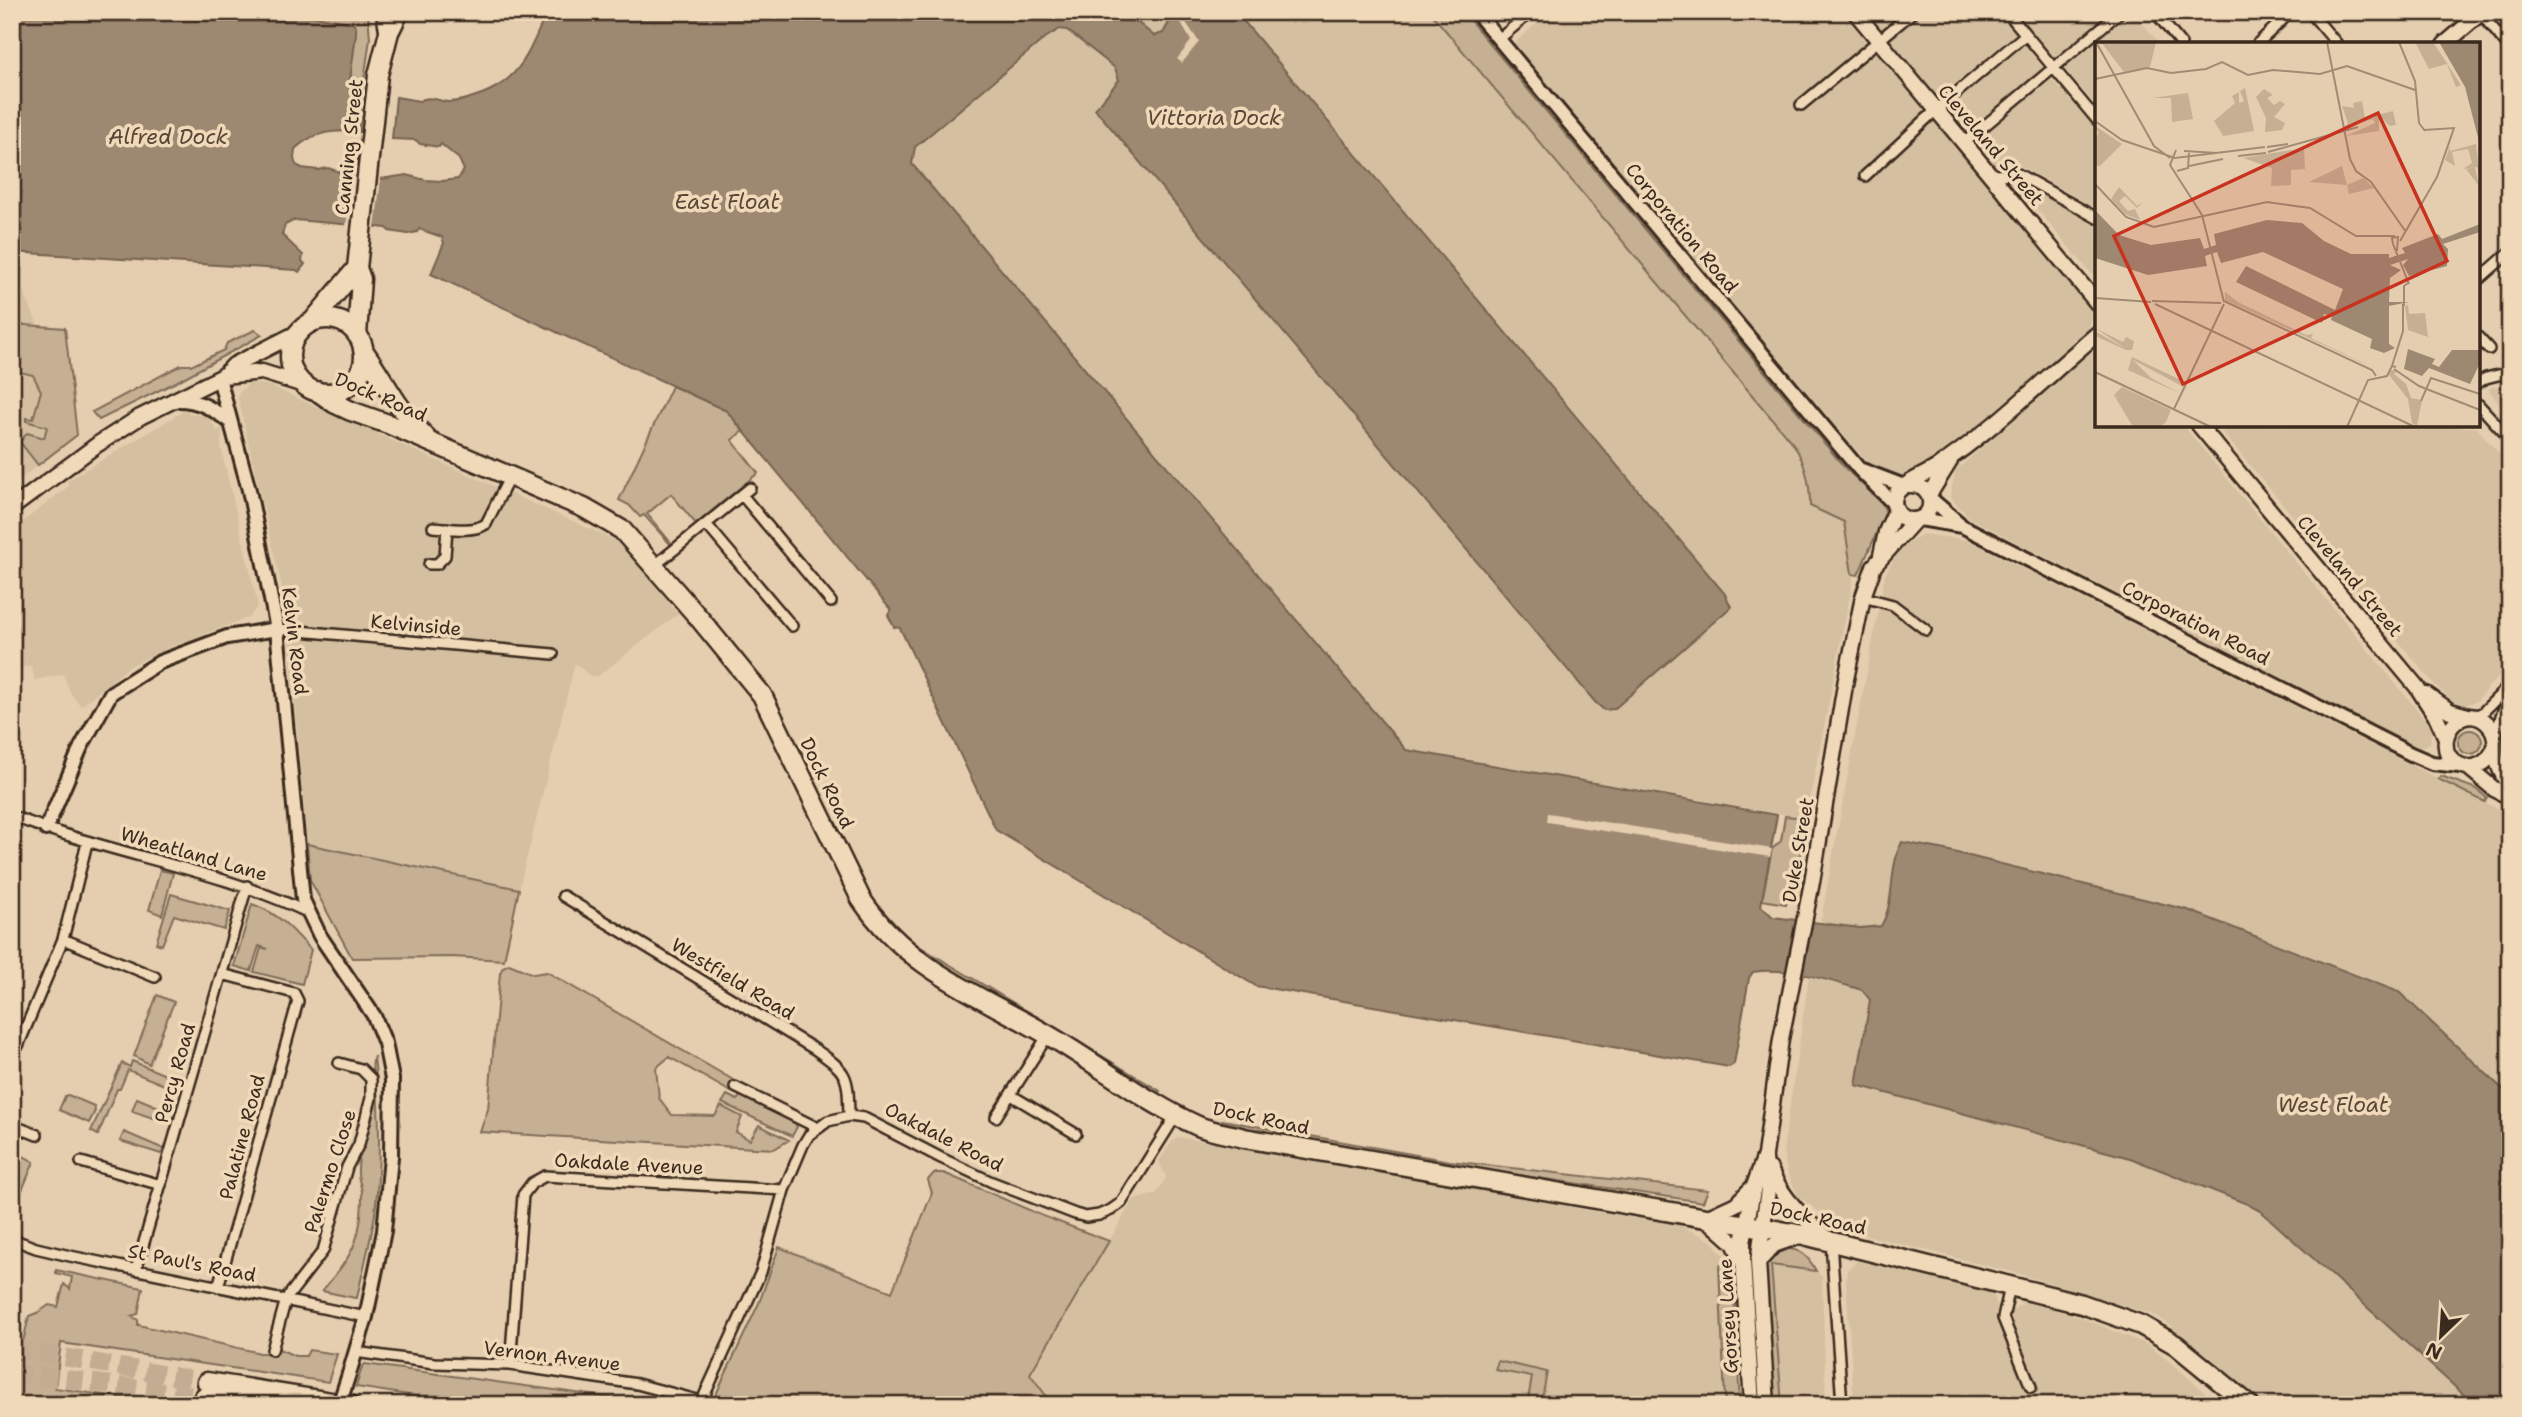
<svg xmlns="http://www.w3.org/2000/svg" width="2522" height="1417" viewBox="0 0 2522 1417" font-family="'Shantell Sans',sans-serif">
	<style>
		.built { fill: #d4bfa1 }
		.green { fill: #c5b094; stroke: #806d59; stroke-width: 2 }
		.water { fill: #9d8872; stroke: #766250; stroke-width: 2 }
		.pier { fill: #e4ceaf }
		.lines { fill: none; stroke-linecap: round; stroke-linejoin: round }
		.highway-tunnel { stroke: #c2ad92; stroke-width: 18; stroke-dasharray: 18 9; stroke-linecap: butt }
		.street-casing { stroke: #3b2a1e; stroke-width: 14 }
		.secondary-casing { stroke: #3b2a1e; stroke-width: 18 }
		.primary-casing { stroke: #3b2a1e; stroke-width: 19 }
		.highway-casing { stroke: #3b2a1e; stroke-width: 23 }
		.street { stroke: #efd9b8; stroke-width: 9 }
		.secondary { stroke: #efd9b8; stroke-width: 12 }
		.primary { stroke: #efd9b8; stroke-width: 14 }
		.highway { stroke: #efd9b8; stroke-width: 18 }
		.secondary-bridge-casing { stroke: #3b2a1e; stroke-width: 18; stroke-linecap: butt }
		.secondary-bridge { stroke: #efd9b8; stroke-width: 12 }
		.labels { text-anchor: middle; dominant-baseline: central; stroke-width: 7; stroke-linejoin: round; paint-order: stroke }
		.street-label { font-size: 19px; fill: #3b2a1e; stroke: #efd9b8 }
		.water-label { font-size: 21px; font-style: italic; fill: #584637; stroke: #efd9b8 }
		.inset-road { fill: none; stroke: #a08c75; stroke-width: 2 }
		.view { fill: #c8321e; fill-opacity: 0.15; stroke: #c8321e; stroke-width: 3.5 }
		.inset-edge { fill: none; stroke: #3b2a1e; stroke-width: 3.5 }
	</style>
	<rect width="100%" height="100%" fill="#e4ceaf"/>
	<filter id="ink" filterUnits="userSpaceOnUse"><feTurbulence type="fractalNoise" baseFrequency=".0143" numOctaves="2"/><feDisplacementMap in="SourceGraphic" scale="14" xChannelSelector="R" yChannelSelector="G"/><feConvolveMatrix kernelMatrix="1 2 1 2 8 2 1 2 1" color-interpolation-filters="sRGB"/></filter>
	<g filter="url(#ink)">
		<path class="built" d="M1125,12h50l-12,21 -9,3z
			M1236,12h194l364,433 10,17 6,28v16l35,15 8,59 -47,238 -400,-68 -494,-586 3,-17 130,-109 15,-9 7,1 8,5 40,33 5,12 -25,30 500,592 9,8 113,-89 14,-14 -6,-13z
			M1550,12h293l250,299 -5,19 -161,139 -18,8h-12l-27,-11 -358,-421z
			M1863,12h43l-19,16 -5,1h-5z
			M1922,12h76l20,23 -74,65 -8,-1 -47,-58z
			M2015,12h96l-55,47z
			M2130,12h3l27,32h-63v63l-33,-39z
			M2024,44l20,25 -73,62h-7l-16,-17v-6z
			M2051,78l46,53v78l-87,-49 -6,10 -10,-1 -21,-26z
			M2045,196l52,31v53l-62,-73 1,-9z
			M12,271h2l25,56 -27,-3z
			M2097,347v78h86l249,303 -2,15 -12,6 -448,-231 -20,-21 5,-26z
			M12,370l21,5 8,16 -8,29 15,7 -4,11 -22,8 16,19 -26,21z
			M249,383l19,2 349,156 61,73 -80,62h-8l-15,-13 -56,226 -212,-45 -21,-239 -48,-207 1,-5z
			M2510,383v34l-20,-25 -1,-4z
			M187,409l2,4 16,3 7,6 5,9 5,-3 -1,20 37,157 -8,12 -80,30 -40,19 -49,40 -10,-12 -8,-20 -28,6 -4,-14 -19,3v-139l57,-44 -2,-5z
			M2216,425l260,2 34,39v201l-22,20 -11,14 -13,4 -9,-2 -19,-17z
			M1922,534l45,6 543,275v281l-111,-104 -211,-82 -247,-61 -39,-7 -7,13 -8,62 -6,9 -21,2 -40,-3 65,-350 13,-24z
			M1809,977l53,13 8,9 260,159 132,54 213,193h-211l-56,-50 -51,-39 -137,-42 -171,-43 -31,-20 -20,-15 -11,-25 -4,-20z
			M1178,1137l227,37 191,38 81,12 33,16 14,15 9,15 7,135h-726l119,-205 23,-6 10,-16 -7,-17 13,-19z
			M1857,1261l136,32 4,12 15,5 12,-8 53,14 69,28 28,21 45,40h-365l-8,-125 1,-10z
			M1771,1265l45,6 6,6 4,128h-44z"/>
		<path class="green" d="M292,12h76l2,27 -8,55 -13,-5 7,-63 -3,-3z
			M1430,12h33l383,457 36,34 4,9 -28,63 -6,-1 -8,-52 -34,-16c0,-24 -4,-41 -16,-61z
			M12,324l53,4 12,107 -39,30 -18,-23 7,-9 17,5 3,-11 -21,-6v-3l7,1 8,-28 -8,-16 -21,-5z
			M255,330l7,5 -86,47 -77,38 -7,-8 89,-47h12l31,-15 3,-7z
			M672,386l55,25 16,20 -11,9 26,33 -62,51 -25,-30 -24,20 25,30 -1,1 -27,-30 -4,2 -11,-12 -10,-5z
			M2458 742a12 12 0 1 1 24 0a12 12 0 1 1-24 0Z
			M2441,776l36,13 10,9 -2,4 -47,-23z
			M1785,816l21,2 -9,63 -9,10 -2,13 -24,-4 10,-51 9,-8z
			M307,844l212,45 -15,71 -52,-3 -100,1 -42,-78z
			M160,870l13,3 -11,42 -13,-5z
			M867,893l19,25 23,22 251,151 -3,3 -211,-124 -63,-49z
			M171,894l59,17 -6,19 -50,-15 -12,30 -6,-2z
			M252,904c28,10 40,25 59,46l-9,34 -48,-12 7,-24 7,1 -9,-3 -8,25 -17,-5z
			M509,964l24,10 14,-2 188,109 -6,10 -60,-34 -13,11 3,30 13,17 43,1 6,-10 21,11 -6,15 14,8 9,-15 30,15 -15,9 -294,-17 8,-23 12,-136 3,-6z
			M157,995l17,7 -25,62 -15,-8z
			M374,1056c6,52 7,104 1,157 -4,28 -12,56 -18,85h-2l-33,-7c29,-35 40,-48 40,-97 0,-7 -4,-14 -4,-21 -1,-21 12,-48 16,-69 2,-16 -5,-33 0,-48z
			M132,1061l41,17 -4,9 -41,-17 -8,19h-3l-19,46 -7,-4 31,-68 8,4z
			M68,1095l26,11 1,5 -6,12 -30,-13 6,-14z
			M727,1095l10,5 4,-5 54,28 2,4 -5,9 -70,-33z
			M137,1098l24,10 -5,11 -24,-8z
			M1222,1120l228,41 258,29 -5,12 -254,-37 -229,-41z
			M124,1132l40,17 -3,5 -41,-13z
			M19,1134l4,8 -5,11 16,9 -14,33 -8,-3v-41z
			M934,1173h10l99,43 66,25 -79,133 23,31h-342l48,-102 20,-56 113,45 40,-99 -4,-13z
			M1778,1248c20,0 29,5 38,23l-45,-6 11,140h-10l-8,-143z
			M1729,1263l4,7 7,135h-14l-1,-5 -6,-133 2,-3z
			M56,1270l87,18 -5,26 -7,2 7,4v5l122,28h14l5,-4 16,7h11l3,-6 28,4 -9,28 -267,-39 -6,45 118,17h-161v-46h7l10,-43 10,-4 10,-7 9,2 6,-23 6,5 2,-12 -16,-4z
			M1498,1361l49,11 -6,33h-14l5,-28 -37,-7z
			M365,1364l298,41h-188l-119,-18 6,-20z"/>
		<path class="water" d="M12,12h278l63,11 3,4v7l-7,54 13,6 -3,38c-25,-2 -45,-1 -64,17l-1,10 2,6 6,3 16,2 10,-2 24,8 28,3 27,-4 18,5 17,1 16,-2 6,-9 -5,-11 -18,-15 -2,3 -19,-3 -4,-4 -24,-1 4,-42 23,4c11,-7 21,1 30,1 9,0 19,-3 27,-6 45,-14 53,-45 71,-84h578l29,24 9,-3 12,-21h61l489,582 6,13 -117,102 -10,1 -9,-8 -500,-593 24,-29 -4,-12 -48,-38 -7,-1 -15,9 -130,109 -3,17 494,586 371,65 -16,91 12,11 87,11 21,-2c15,-25 7,-58 21,-84l39,7 247,61 211,82 111,104v309h-35l-213,-193 -15,-8 -117,-46 -274,-73 14,-85 -8,-10c-31,-9 -77,-24 -109,-18l-4,6 -15,86 -5,3 -473,-81 -260,-156 -96,-202 -6,-1 -6,-12 3,-5 -164,-199 -296,-137 13,-31 -2,-6 -23,-8 -2,3 -9,2 -19,-3 -2,-3 -92,-8 -10,5 -3,10 21,20 -1,6 3,3 -6,8 -3,-2 -284,-18z"/>
		<path class="pier" d="M1175,12h4l20,30 -17,21 -5,-4 14,-18z
			M352,175l29,3 -6,51 -29,-3z
			M1548,813l224,36 -2,8 -223,-35z"/>
		<g class="lines">
			<path class="highway-tunnel" d="M12,1348l195,34
				M12,1372l192,25"/>
			<g class="street-casing">
				<path id="street" d="M381,12l4,20
					M2007,12l90,108
					M2155,12l26,32
					M2310,12l27,32
					M2480,12l30,37
					M1499,39l32,-27
					M2257,44l34,-32
					M1801,105l112,-93
					M1964,143l156,-131
					M1991,175l27,-1 79,44
					M1865,176l71,-66 89,-75
					M2478,280l32,-28
					M2478,337l11,12
					M2478,383l8,-5 24,-6
					M2478,404l32,35
					M750,488l-44,36 86,102
					M742,495l89,107
					M433,527c16,1 38,6 53,-3l24,-48
					M429,564h8l8,-8 2,-28
					M654,566l52,-42
					M1863,597l30,8 33,25
					M277,629l276,25
					M2474,717l9,-5 27,-27
					M2496,736l5,-20 9,-21
					M12,816c97,38 203,52 297,97
					M563,896l253,154c33,23 32,26 33,66
					M63,939l92,38
					M18,1046l45,-107 24,-96
					M735,1087l83,41
					M1011,1095l65,39
					M996,1117l52,-82
					M12,1125l25,10
					M81,1162l80,23
					M12,1239l24,9 34,8 296,61
					M1831,1241l11,164
					M136,1270l111,-384
					M218,1287l80,-286 -4,-8 -72,-19
					M2010,1287l-7,31 28,69
					M272,1350l14,-51 37,-48 24,-84 12,-23 12,-46v-19l-10,-10 -22,-6
					M355,1352l79,11 76,2 127,19 64,17
					M510,1365l13,-170 9,-12 13,-7 239,14
					M700,1405l61,-133 23,-82 19,-45 6,-10 19,-14 21,-5 15,2 77,40 51,24 83,32 11,3 13,-2 12,-5 10,-7 56,-89"/>
			</g>
			<g class="secondary-casing">
				<path id="secondary" d="M1476,12l383,457 36,36
					M219,378l30,112 28,139 26,271 17,36 54,80 11,27 7,36 -1,78 -7,74 -18,86 -17,57
					M178,400c21,0 35,9 51,21
					M1862,470l42,16
					M1930,498l29,25
					M1920,519l42,7 449,228 21,9 28,3
					M46,829l35,-82 30,-54 49,-31 67,-25 50,-8"/>
			</g>
			<g class="primary-casing">
				<path id="primary" d="M1855,12l242,291
					M2445,44l37,-32
					M223,376l11,-11 63,-32
					M2199,425l218,262 20,31 8,18
					M1909,485c27,-1 28,34 4,35 -13,1 -23,-13 -17,-26 5,-9 30,-20 40,-26 57,-38 108,-89 161,-134
					M1929,495l21,-34
					M12,508l86,-64 42,-27 83,-41 39,-4 42,13
					M1881,555l5,-23 10,-22
					M2426,694l24,17 18,5
					M2495,747c-8,22 -32,28 -47,8 -11,-26 19,-52 40,-31 10,10 6,20 8,32 2,11 8,22 14,31
					M2469,768l25,21 16,8
					M1765,1159l3,31 -10,72 9,143
					M1770,1169c12,30 36,52 61,72
					M1742,1260l-8,-17 -28,-25 30,-14 17,-17
					M1759,1261l15,-16 26,-9
					M1752,1405l-9,-144v-19l11,-56 11,-31 16,-116 31,-157 34,-203 17,-82 11,-31 41,-46"/>
			</g>
			<g class="highway-casing">
				<path id="highway" d="M290 356a37 37 0 1 1 74 0a37 37 0 1 1-74 0Z
					M312,322l45,-54
					M357,335l4,-56 -4,-11 21,-193 11,-43 10,-20
					M363,350c22,30 34,60 62,86
					M317,391l17,12 17,8 37,13 196,84 38,22 77,88 63,77 99,204c47,70 116,95 187,136 50,29 97,67 150,91 14,6 31,8 46,12l560,97 278,69 59,21 35,20 73,60
					M207,1382l143,23
					M204,1397l54,8"/>
			</g>
			<use href="#street" class="street"/>
			<use href="#secondary" class="secondary"/>
			<use href="#primary" class="primary"/>
			<use href="#highway" class="highway"/>
			<g class="secondary-bridge-casing">
				<path id="secondary-bridge" d="M339,1405l10,-31"/>
			</g>
			<use href="#secondary-bridge" class="secondary-bridge"/>
		</g>
	</g>
	<g class="labels">
		<g class="street-label">
			<text transform="translate(1991 145) rotate(50)">Cleveland Street</text>
			<text transform="translate(349 147) rotate(-84)">Canning Street</text>
			<text transform="translate(1682 228) rotate(50)">Corporation Road</text>
			<text transform="translate(381 397) rotate(23)">Dock Road</text>
			<text transform="translate(2350 576) rotate(50)">Cleveland Street</text>
			<text transform="translate(2196 623) rotate(27)">Corporation Road</text>
			<text transform="translate(416 625) rotate(5)">Kelvinside</text>
			<text transform="translate(295 641) rotate(83)">Kelvin Road</text>
			<text transform="translate(827 783) rotate(64)">Dock Road</text>
			<text transform="translate(1798 850) rotate(-80)">Duke Street</text>
			<text transform="translate(194 854) rotate(16)">Wheatland Lane</text>
			<text transform="translate(733 979) rotate(31)">Westfield Road</text>
			<text transform="translate(175 1073) rotate(-74)">Percy Road</text>
			<text transform="translate(1261 1118) rotate(12)">Dock Road</text>
			<text transform="translate(242 1137) rotate(-75)">Palatine Road</text>
			<text transform="translate(944 1137) rotate(27)">Oakdale Road</text>
			<text transform="translate(629 1164) rotate(3)">Oakdale Avenue</text>
			<text transform="translate(330 1171) rotate(-72)">Palermo Close</text>
			<text transform="translate(1818 1218) rotate(12)">Dock Road</text>
			<text transform="translate(192 1263) rotate(11)">St Paul's Road</text>
			<text transform="translate(1728 1316) rotate(-93)">Gorsey Lane</text>
			<text transform="translate(552 1356) rotate(7)">Vernon Avenue</text>
		</g>
		<g class="water-label">
			<text x="1214" y="118">Vittoria Dock</text>
			<text x="168" y="137">Alfred Dock</text>
			<text x="727" y="202">East Float</text>
			<text x="2333" y="1105">West Float</text>
		</g>
	</g>
	<g transform="translate(2095 42)">
		<rect width="385" height="385" fill="#e4ceaf"/>
		<path d="M6,0l4,2 51,-2 -6,25 -26,5zM320,0h18l28,43 -5,2 -9,-23 -18,5zM150,46l9,43 -31,5 -9,-15 21,-18 -3,-7 7,-4v11l5,-2 -4,-10zM169,47l9,6 -6,3 7,7 6,-4 5,3 -11,13 11,6 -3,7 -17,2 1,-14 -10,-21zM93,51l5,26 -21,3 -1,-24h-19zM267,59l3,17 28,-7 3,14 -7,1 -6,-7 -4,1v11l-33,5 29,-13 -2,-4 -29,9 4,-5 -6,-17 12,2 -1,-5zM0,84l27,18 -22,22 -5,-1v-27l4,-5zM381,102l4,33 -3,-10h-2l4,19 -13,-17 9,-2 -12,2 9,-6 -4,-14 -16,3 3,14 -10,-6 5,-14v5zM209,106l1,21 -14,1v15l-20,1 1,-18 -29,-10zM247,124l5,19 16,-7 11,10 -25,6 -2,-9 -38,-3zM24,145l18,19 6,-4 -6,6 -12,-12 -6,5 9,10 7,-2 5,11 -15,-6 -14,-15zM130,250l13,10 68,33 7,-1 -2,4 65,31 -151,-69zM313,263l1,9 16,-1 3,24 -20,-7 -3,-24zM0,286l28,14 3,-5 8,4 -2,9h-6l-31,-14v-5l31,18zM37,315l49,23 1,6 -49,-26 18,18 28,15 -51,-23zM296,328l6,1 -3,3 12,10 5,14 11,2 -5,26 -5,-3 -4,-24 -19,-24zM27,345l49,23 -5,12 -6,5h-27l-19,-32z" fill="#c5b094"/>
		<path d="M344,0h41v103l-15,-58zM0,168l24,25 32,10 49,-7 4,11 12,-4 -2,-11 53,-14 35,3 22,18 27,13h38v4l16,-5 -3,-5 36,-14 4,5 38,-15v8l-37,12 5,5 -1,17 -38,10 -6,-11 5,-6 -18,6 11,5 -11,8 -1,24h20l-20,4v38l6,4 -11,5 -14,-5 2,-9 -41,-19 1,-4 -8,-2 -2,9 -86,-41 10,-16 89,44 8,-21 -80,-37 -42,11 -4,-11 -12,4 2,10 -59,9 -53,-17zM313,307l27,10 -3,5 7,3 13,-17h28v13l-10,21 -41,-16 -7,8 -18,-7z" fill="#9d8872"/>
		<path class="inset-road" d="M1,0l58,104 16,12M232,0l23,117 6,12 15,11 35,50M304,0l16,39 4,42 6,8M0,37l52,-11 24,5 35,-4 16,-7 26,13 25,-5 47,4 27,-8 68,24M0,79l27,19 53,18 90,-11M172,105l21,-3M81,108l-6,15 32,50 22,87M89,109l33,2M173,110l90,-25M143,114l28,-3M94,124l34,-7M82,129l11,-3 1,-15M0,142l31,33 28,10 113,-25 43,6 46,28h39M305,199l37,-64 17,-49 -30,2M298,202l16,40M298,202l-1,-6 6,-1 -1,14M0,256l56,4M57,259l69,2M129,259l148,69 4,6M60,262l260,123M309,264v-20l4,-3M301,325l-4,-1 11,-35v-27M299,327l25,17 61,24M0,330l116,55M326,359l10,-23 49,16M79,367l50,-105M252,385l21,-47 19,-4 5,-10"/>
		<path class="view" d="M283,71l69,148 -264,123 -69,-148z"/>
		<rect width="385" height="385" class="inset-edge"/>
	</g>
	<rect width="2522" height="1417" fill="none" stroke="#efd9b8" stroke-width="42"/>
	<rect x="21" y="21" width="2480" height="1375" fill="none" stroke="#3b2a1e" stroke-width="2.5" filter="url(#ink)"/>
	<g transform="translate(2441 1336) rotate(205)" stroke="#efd9b8" stroke-width="5" paint-order="stroke">
	<path d="M0-5L12 26L0 18L-12 26Z" fill="#3b2a1e"/>
	<text y="-10" font-size="19" font-weight="bold" text-anchor="middle" fill="#3b2a1e">N</text>
	</g>
</svg>
